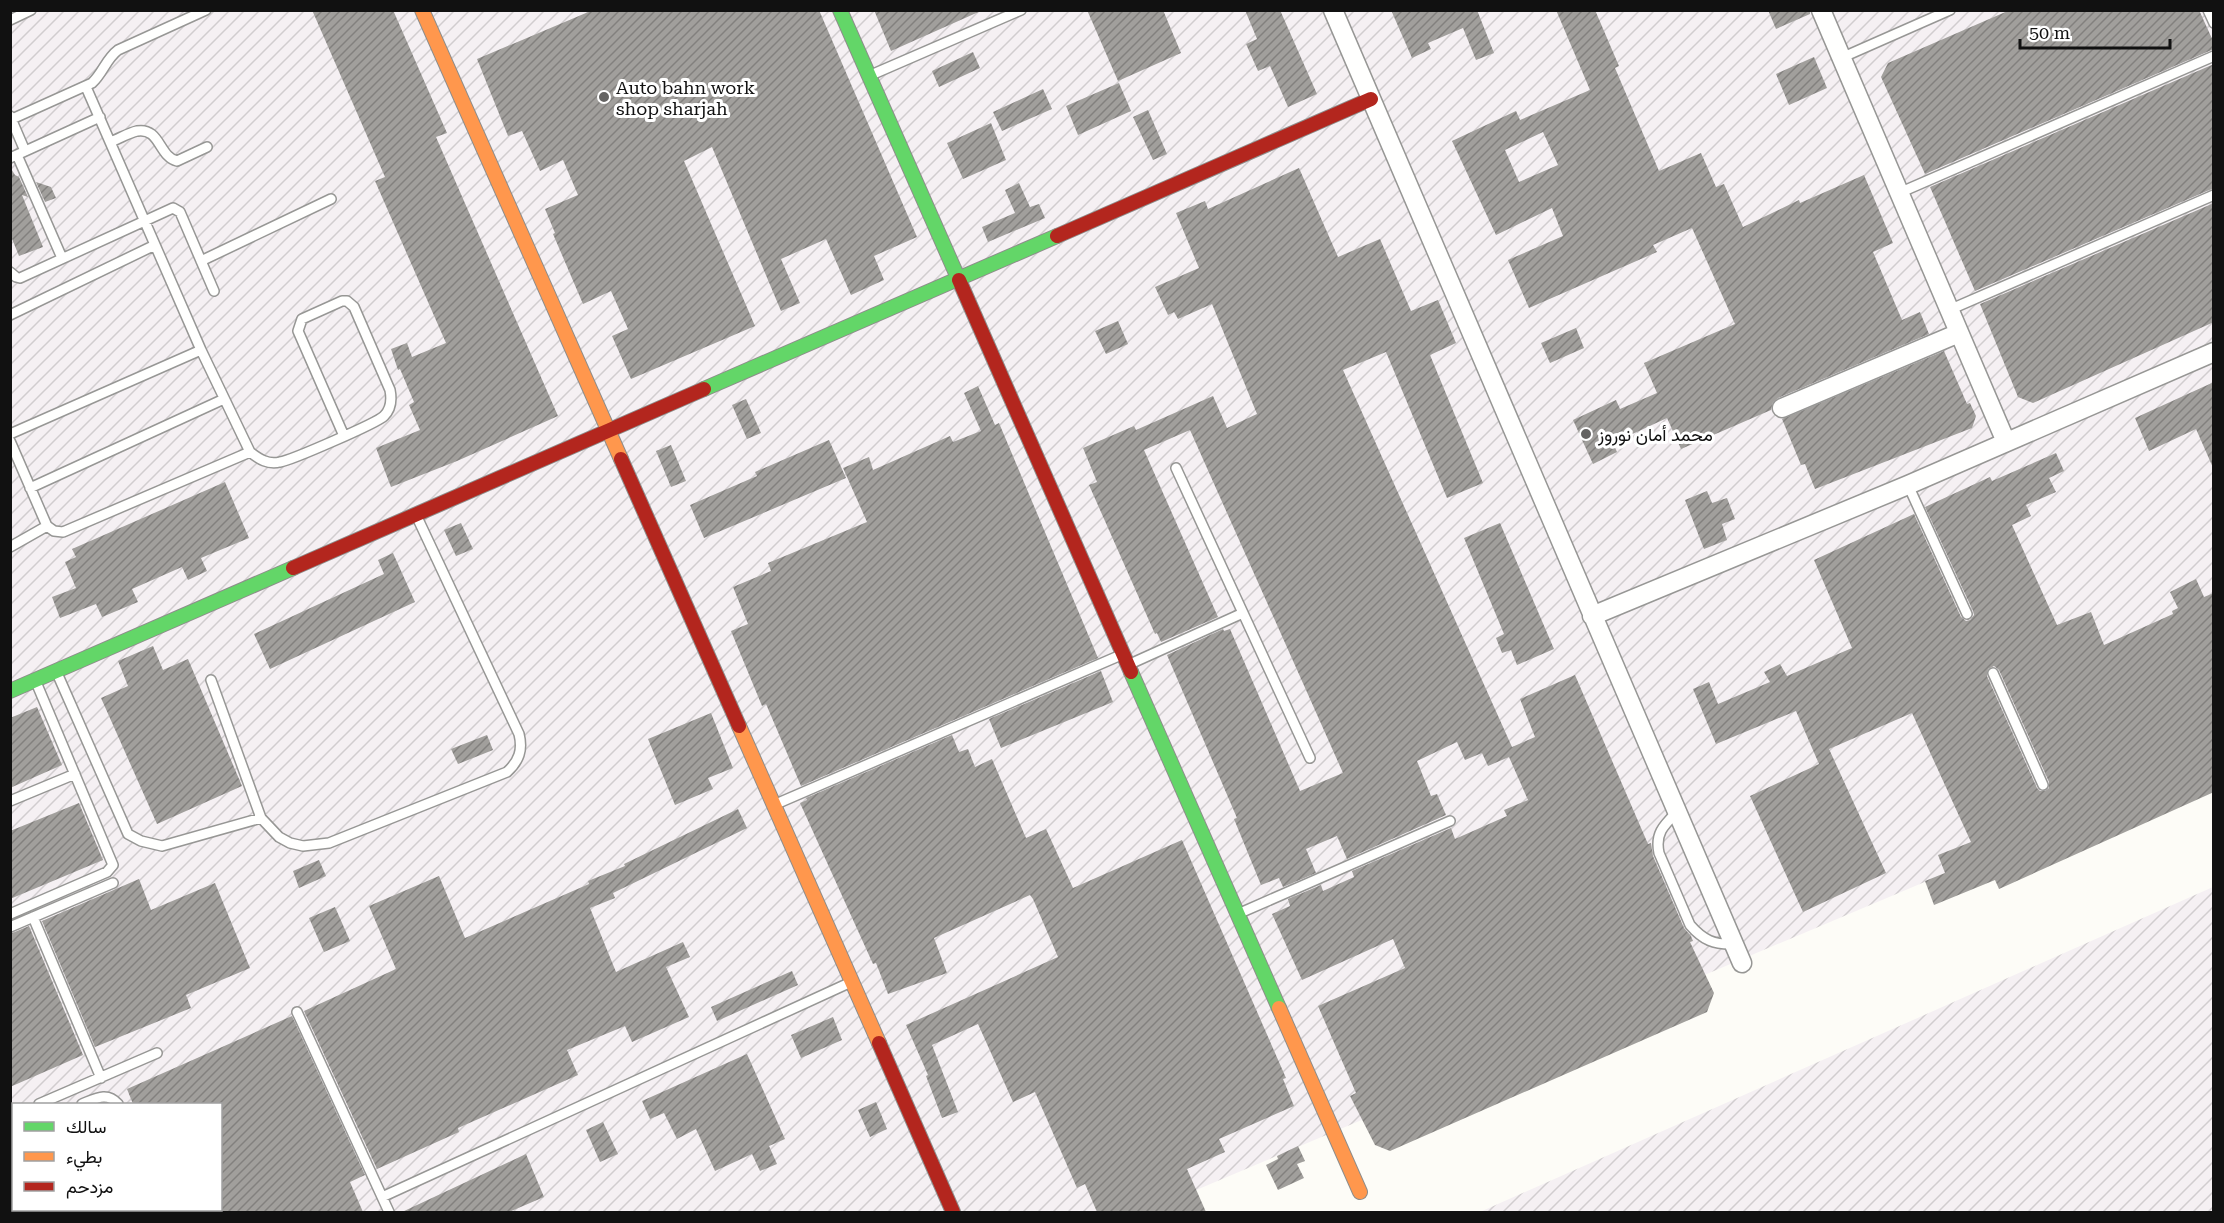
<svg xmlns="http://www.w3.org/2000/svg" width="2224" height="1223" viewBox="0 0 2224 1223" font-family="'Roboto Serif',Vazirmatn,serif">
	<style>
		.industrial { fill: url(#industrial-furrows); fill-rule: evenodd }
		.building { fill: url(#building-hatch); fill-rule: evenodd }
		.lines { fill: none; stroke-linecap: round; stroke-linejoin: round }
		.lane-casing { stroke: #979795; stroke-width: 12 }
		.street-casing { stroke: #979795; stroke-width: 21 }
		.fast-casing { stroke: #8e8d8b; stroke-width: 16 }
		.slow-casing { stroke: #8e8d8b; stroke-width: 16 }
		.jam-casing { stroke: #8e8d8b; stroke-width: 16 }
		.lane { stroke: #fffffe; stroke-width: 9 }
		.street { stroke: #fffffe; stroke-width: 18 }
		.fast { stroke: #63d668; stroke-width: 14 }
		.slow { stroke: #ff974d; stroke-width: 14 }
		.jam { stroke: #b3261e; stroke-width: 14 }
		.poi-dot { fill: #646362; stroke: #fff; stroke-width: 2 }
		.labels { text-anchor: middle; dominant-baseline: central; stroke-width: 6; stroke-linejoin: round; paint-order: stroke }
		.poi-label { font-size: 18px; fill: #111; stroke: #fff; text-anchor: start }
	</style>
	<defs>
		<pattern id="industrial-furrows" width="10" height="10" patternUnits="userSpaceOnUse" patternTransform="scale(1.5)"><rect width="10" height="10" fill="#f5f0f3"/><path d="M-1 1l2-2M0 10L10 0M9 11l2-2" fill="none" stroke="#d1cdcf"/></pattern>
		<pattern id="building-hatch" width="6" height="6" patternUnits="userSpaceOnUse" patternTransform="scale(1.5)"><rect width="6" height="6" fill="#a19f9c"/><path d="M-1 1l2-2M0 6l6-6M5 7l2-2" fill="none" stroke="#82807e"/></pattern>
	</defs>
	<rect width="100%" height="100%" fill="#fdfcf7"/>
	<path class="industrial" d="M10,11h2203v749l-1069,452h-1133zM14,1104h206v106h-206z
		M2213,887v325h-733z"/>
	<path class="building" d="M312,10h81l54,123 -11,4 122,279 -101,45 -66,26 -15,-39 44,-18 -11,-25 5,-3 -14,-33 -2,1 -7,-21 16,-6 5,14 34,-14 -71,-162 10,-4z
		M593,10h226l98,227 -43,19 10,24 -33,15 -25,-56 -45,20 19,44 -19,8 -69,-164 -28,14 71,165 -124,53 -19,-43 16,-7 -17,-38 -28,13 -30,-70 2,-1 -10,-24 33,-14 -15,-35 -23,11 -18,-40 -14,5 -31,-77z
		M874,10h109l-92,41z
		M1087,10h76l18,43 -63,28z
		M1245,10h35l37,84 -29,13 -18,-41 -12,5 -12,-27 11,-5z
		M1391,10h86l17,43 -18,7 -13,-32 -35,15 3,6 -19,9z
		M1556,10h39l24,56 -4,2 44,103 42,-18 15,34 8,-3 19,43 56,-27 1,3 64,-28 29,68 -20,9 29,68 18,-8 9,22 -151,64 -5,4 -2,8 -90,39 -14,-31 -54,25 4,9 -24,12 -20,-44 43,-20 4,9 37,-16 -13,-30 91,-39 -43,-96 -39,17 4,7 -128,56 -21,-48 55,-24 -11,-28 -56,27 -44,-94 64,-30 4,9 70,-30zM1543,132l15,33 -39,17 -14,-32z
		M1768,10h42v4l-34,15z
		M2010,10h189l15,33v6l-289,125 -44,-97 7,-14z
		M973,52l7,16 -41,19 -7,-16z
		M1814,57l13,31 -38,17 -13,-31z
		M2214,64v124l-239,103 -45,-104z
		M1119,83l12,28 -53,24 -12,-29z
		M1043,89l9,20 -50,22 -9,-19z
		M1148,110l19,44 -14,6 -20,-43z
		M991,123l15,37 -43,19 -16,-36z
		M10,167l5,8 4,2 9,20 -6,-2 21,52 -24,9 -9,-22z
		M1299,168l39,89 42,-18 31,72 27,-11 18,43 -26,12 53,128 -36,15 -61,-146 -43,18 169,377 23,-10 -15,-38 55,-24 73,169 3,-1 2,13 31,72 7,8 2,5 -3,1 24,51 -7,19 -317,139 -15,-6 -25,-49 6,-3 -38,-87 87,-38 -12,-29 -91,41 -30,-66 18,-8 -2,-7 33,-14 2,6 31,-14 -2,-6 99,-43 4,11 52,-23 -3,-6 24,-10 -19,-43 -21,9 -6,-13 -17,7 -8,-18 -40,19 14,35 6,-2 9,21 -99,44 -10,-23 -31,13 10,24 -33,14 -4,-9 -18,7 -27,-66 3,-1 -70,-163 56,-26 1,2 6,-2 70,162 43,-18 -153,-343 -46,20 74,167 -57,25 -4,-9 -2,1 -66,-149 8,-3 -14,-34 51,-22 2,4 77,-34 14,32 30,-14 -45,-110 -34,15 -4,-7 -6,3 -13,-28 44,-19 -23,-55 29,-12 3,8z
		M36,182l15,5 5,11 -11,4z
		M1019,183l11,24 9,-3 6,14 -57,24 -6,-15 33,-14 -10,-23z
		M2214,203v119l-181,81 -15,-6 -38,-93z
		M1118,321l10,23 -22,10 -11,-23z
		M1576,328l8,20 -34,15 -9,-20z
		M1944,351l23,53 3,-1 6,13 -4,12 -157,61 -10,-25 -4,1 -19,-46z
		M2214,382v88l-18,-41 -47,22 -14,-33z
		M978,386l17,39 4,-2 99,235 -297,128 -35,-82 -4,2 -31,-75 17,-7 -15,-37 38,-16 -3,-8 99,-41 -24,-54 26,-11 4,13 77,-34 3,6 28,-11 -17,-38z
		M746,399l15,34 -14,6 -15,-34z
		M829,440l17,38 -142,60 -14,-33 67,-29 -2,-4z
		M671,445l15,36 -15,6 -15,-36z
		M2056,453l8,18 -15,7 7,14 -30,13 5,11 -19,9 45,100 34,-13 13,33 69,-31 -1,-3 6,-3 -8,-16 26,-13 8,18 10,-4v199l-215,97 -4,-9 -61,25 -9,-24 20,-8 -7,-18 33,-13 -59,-129 -83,36 57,124 -83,39 -53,-116 69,-32 -23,-53 -80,33 -23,-55 16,-7 9,22 52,-22 -6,-10 16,-8 7,12 65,-28 -38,-88 100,-46 47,103 5,4 4,-1 4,-5 -1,-4 -48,-104 65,-30 2,4zM1994,666l5,4 50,112v6l-4,3h-5l-3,-3 -50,-112 1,-7z
		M225,482l24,56 -48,20 6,13 -19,9 -6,-13 -50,22 6,13 -36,15 -6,-13 -36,14 -8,-21 24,-9 -11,-26 11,-5 -4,-8z
		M1707,491l5,12 15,-5 8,21 -13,5 5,16 -23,9 -19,-49z
		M461,523l12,26 -17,7 -12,-26z
		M1500,523l54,126 -37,16 -6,-15 -9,3 -6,-15 8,-4 -40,-96z
		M393,553l22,49 -145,67 -16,-35 130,-60 -6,-14z
		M153,646l10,24 25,-11 54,127 -85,38 -56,-126 27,-12 -10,-25z
		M1101,671l12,31 -112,46 -12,-29z
		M37,707l25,58 -52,23v-70z
		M711,713l22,55 -25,10 5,11 -38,16 -27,-66z
		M487,735l6,15 -35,14 -7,-15z
		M952,735l7,17 9,-3 7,18 17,-8 34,79 20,-9 27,59 109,-48 104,238 -3,1 11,27 -75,33 6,13 -38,17 19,43h-109l-12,-28 -8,4 -42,-96 -22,10 -35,-78 -46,21 26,67 -16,6 -16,-42 2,-1 -22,-50 152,-68 -25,-58 -3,-4 -96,43 13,35 -59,21 -12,-31 -3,1 -73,-161 7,-3 -1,-2z
		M79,803l24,57 -93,39v-68z
		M738,809l9,19 -134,65 2,5 -25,10 26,64 67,-30 7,15 -24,10 23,50 -57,25 -7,-16 -58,24 11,25 -120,53 1,4 -82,37 -73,-158 92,-42 -27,-63 70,-30 26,62 124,-54 -1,-3 37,-15 -1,-2z
		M319,860l7,16 -27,12 -6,-17z
		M139,879l12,31 64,-27 35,85 -64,27 5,13 -96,39 -53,-126z
		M335,907l15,34 -26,11 -15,-34z
		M29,926l54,129 -73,32v-153z
		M792,971l6,14 -81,36 -6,-14z
		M292,1016l73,159 -15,7 13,30h-143v-108h-87l-6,-15z
		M833,1017l9,23 -41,18 -10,-23z
		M747,1054l38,85 -16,7 8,18 -17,7 -8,-17 -37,17 -19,-42 -19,10 -13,-26 -14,6 -8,-18z
		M876,1102l11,27 -17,8 -12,-27z
		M603,1122l15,32 -18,8 -14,-32z
		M1298,1146l7,15 -8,3 7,14 -26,12 -12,-25 12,-6 -1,-3z
		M526,1154l18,43 -35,15h-107z"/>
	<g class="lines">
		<g class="lane-casing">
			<path id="lane" d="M2208,10l6,13
				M10,20l21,-10
				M1841,58l109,-48
				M871,75l150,-65
				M86,87l115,263 49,102c9,7 18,13 30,10 12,-2 97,-39 104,-46 7,-7 8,-16 6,-26l-36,-83 -7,-6h-5l-40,18 -4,12 46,105
				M10,116l15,35
				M12,119l80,-36c11,-10 14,-24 26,-33l88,-40
				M110,142c9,-3 18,-9 27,-11 23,-4 22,26 40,30l30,-14
				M17,155l45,103
				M10,158l90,-41
				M1899,193l315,-137
				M201,261l130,-62
				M10,272l6,5 4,1 153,-70 7,4 34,79
				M1949,310l265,-115
				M10,315l145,-70
				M10,434l191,-84
				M10,441l37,85 7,5 9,1 187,-80
				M1176,468l134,290
				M1908,485l59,129
				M30,488l194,-89
				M10,547l37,-21
				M1130,664l113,-51
				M57,673l71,161 13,7 21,5 99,-28
				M1993,673l50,112
				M211,680l50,138 18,19 11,6 13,3 26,-3 178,-71c12,-11 16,-22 12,-38l-102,-217
				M10,801l65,-27
				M776,804l345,-149
				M1676,813c-13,13 -21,21 -17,40l31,72c13,15 24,20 44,19
				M1240,913l210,-92
				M10,914l97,-42 6,-7 -77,-183
				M33,917l68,161
				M10,927l103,-44
				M297,1012l92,200
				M39,1104l118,-51
				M82,1104c13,-5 25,-13 36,0
				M10,1117l4,-1
				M10,1134l4,-1
				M382,1197l467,-214
				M10,1206l4,6
				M165,1210l1,2"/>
		</g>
		<g class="street-casing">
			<path id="street" d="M1333,10l409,953
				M1821,10l185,432
				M1782,408l177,-75
				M1592,616l316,-131 306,-133"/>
		</g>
		<g class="fast-casing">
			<path id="fast" d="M840,10l119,270
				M704,389l353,-153
				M1131,672l148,336
				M10,691l283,-123"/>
		</g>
		<g class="slow-casing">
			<path id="slow" d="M422,10l199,449
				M739,726l140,317
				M1279,1008l81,184"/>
		</g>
		<g class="jam-casing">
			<path id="jam" d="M1057,236l314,-137
				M959,280l172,392
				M621,459l118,267
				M293,568l411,-179
				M879,1043l74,169"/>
		</g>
		<use href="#lane" class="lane"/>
		<use href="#street" class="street"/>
		<use href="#fast" class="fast"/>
		<use href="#slow" class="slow"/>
		<use href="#jam" class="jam"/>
	</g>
	<g class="poi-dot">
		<circle cx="604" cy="97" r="6"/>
		<circle cx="1586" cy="434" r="6"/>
	</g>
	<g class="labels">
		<g class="poi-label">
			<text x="616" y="87">Auto bahn work<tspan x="616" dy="21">shop sharjah</tspan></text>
			<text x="1598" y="434">محمد أمان نوروز</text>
		</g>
	</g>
	<rect width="2224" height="1223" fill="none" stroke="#111111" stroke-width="24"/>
	<rect x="12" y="1103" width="210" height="108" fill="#ffffff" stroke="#a0a0a0" stroke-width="1.5"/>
	<rect x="24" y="1122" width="30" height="9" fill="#63d668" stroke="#a0a0a0" stroke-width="1.5"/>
	<text x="66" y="1133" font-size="18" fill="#111111">سالك</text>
	<rect x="24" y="1152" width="30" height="9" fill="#ff974d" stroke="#a0a0a0" stroke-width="1.5"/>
	<text x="66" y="1163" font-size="18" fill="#111111">بطيء</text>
	<rect x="24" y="1182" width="30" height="9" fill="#b3261e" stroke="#a0a0a0" stroke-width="1.5"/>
	<text x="66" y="1193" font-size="18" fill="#111111">مزدحم</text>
	<path d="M2020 39v9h150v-9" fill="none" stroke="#111111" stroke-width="3"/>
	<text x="2029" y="39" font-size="18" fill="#111111" stroke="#ffffff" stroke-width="4.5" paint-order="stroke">50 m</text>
</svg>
